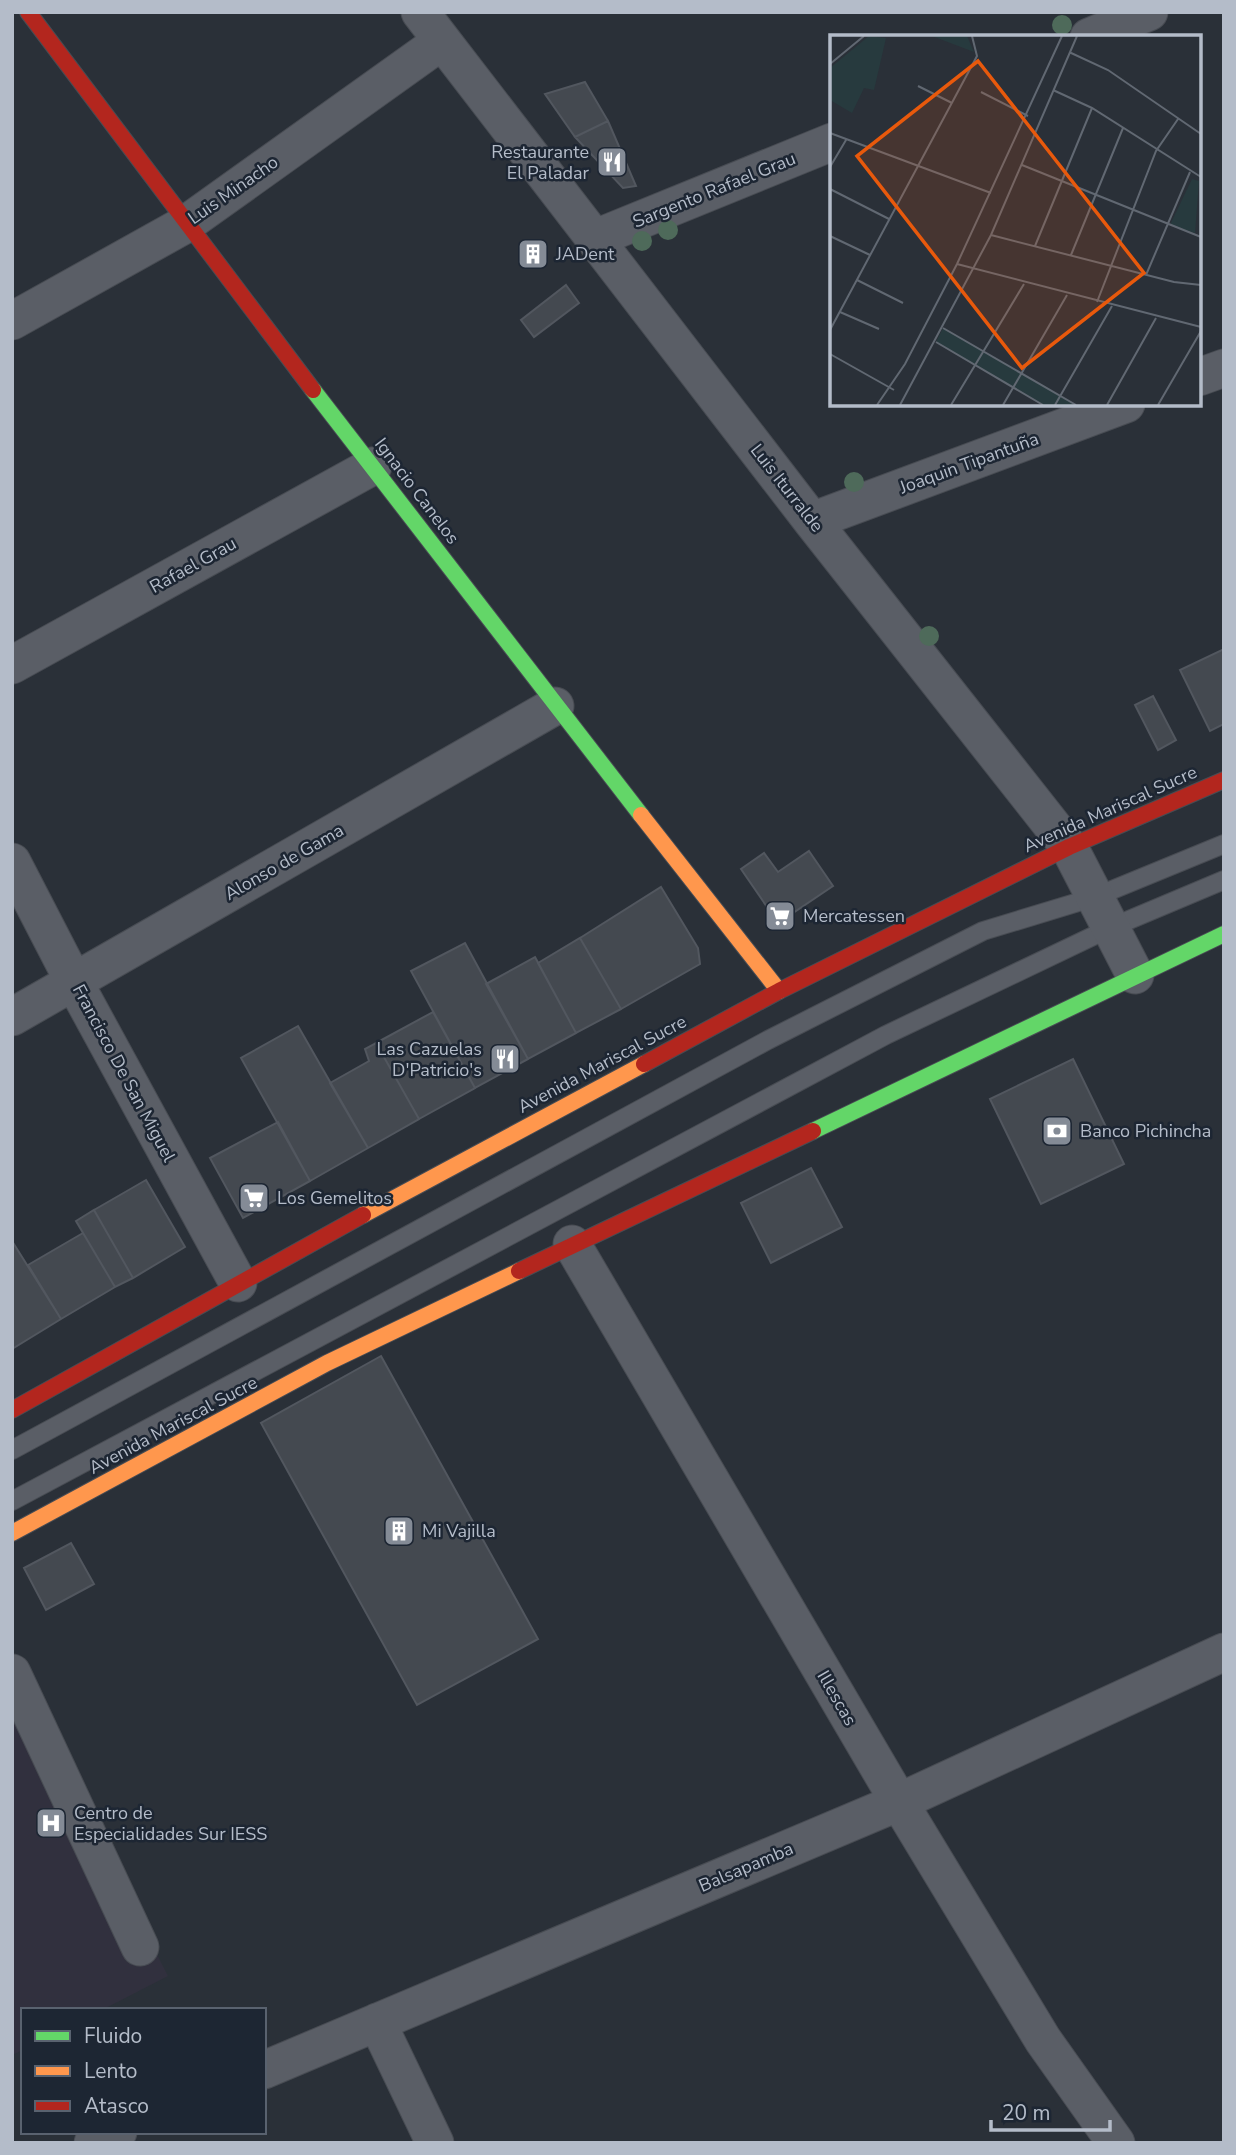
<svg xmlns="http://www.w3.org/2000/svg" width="1236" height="2155" viewBox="0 0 1236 2155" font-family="'Nunito Sans',sans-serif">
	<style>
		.medical { fill: #31303e }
		.building { fill: #444950; stroke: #52575f; stroke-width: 2 }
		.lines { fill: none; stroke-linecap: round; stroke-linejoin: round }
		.lane-casing { stroke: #484c53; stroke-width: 20 }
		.street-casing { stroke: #484c53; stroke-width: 39 }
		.fast-casing { stroke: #484c53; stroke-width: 18 }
		.slow-casing { stroke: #484c53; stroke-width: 18 }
		.jam-casing { stroke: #484c53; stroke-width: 18 }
		.lane { stroke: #5a5e66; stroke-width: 18 }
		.street { stroke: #5a5e66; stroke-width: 37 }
		.fast { stroke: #63d668; stroke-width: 16 }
		.slow { stroke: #ff974d; stroke-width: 16 }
		.jam { stroke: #b3261e; stroke-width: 16 }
		.tree { fill: #4e6a5a }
		.labels { text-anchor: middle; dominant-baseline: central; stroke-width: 5; stroke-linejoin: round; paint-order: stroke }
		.poi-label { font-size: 18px; fill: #b4bcc9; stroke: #1d2633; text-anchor: start }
		.street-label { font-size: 18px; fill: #b4bcc9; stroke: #1d2633 }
		.inset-road { fill: none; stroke: #616872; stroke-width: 2 }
		.view { fill: #e8590c; fill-opacity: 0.15; stroke: #e8590c; stroke-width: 3.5 }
		.inset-edge { fill: none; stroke: #b4bcc9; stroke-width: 3.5 }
	</style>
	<rect width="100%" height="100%" fill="#2a3038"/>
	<path class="medical" d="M12,1670l156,306 -66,34h-79v40l-11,5z"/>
	<path class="building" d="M585,82l23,39 -33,16 -30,-43z
		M608,121l28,65 -13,2 -48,-51z
		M535,242l10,13 -14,10 -9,-13z
		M566,285l13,18 -45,34 -13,-17z
		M1224,649v75l-14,7 -30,-61z
		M1153,696l23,44 -18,10 -23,-45z
		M809,851l24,35 -55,37 -37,-54 23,-16 14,19z
		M661,887l37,61 2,16 -79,45 -41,-71z
		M580,938l41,71 -45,24 -38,-70z
		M465,943l63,116 -53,29 -64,-117z
		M535,957l41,76 -48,26 -42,-75z
		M433,1012l42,76 -56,31 -43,-76z
		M298,1026l70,122 -58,33 -69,-123z
		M376,1043l43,76 -51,29 -38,-65 39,-22 -4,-12z
		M1073,1059l51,105 -83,40 -51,-105z
		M278,1122l32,59 -67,37 -33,-60z
		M811,1168l31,59 -71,36 -30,-60z
		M146,1180l39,67 -52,31 -39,-68z
		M94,1210l39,68 -18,9 -39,-66z
		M83,1233l32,54 -54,32 -33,-54z
		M12,1241l49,78 -49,30z
		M381,1356l157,283 -121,66 -156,-282z
		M71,1543l23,41 -48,26 -22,-42z"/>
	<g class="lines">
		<g class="lane-casing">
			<path id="lane" d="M12,1450l756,-410 215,-109 112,-34 129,-53
				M12,1501l874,-466 224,-107 114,-48"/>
		</g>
		<g class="street-casing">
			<path id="street" d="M420,12l392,509 257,326 66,128
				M1089,37l60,-25
				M596,238l236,-96
				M12,321l174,-97 256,-183
				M1199,377l25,-9
				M812,521l314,-117
				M12,665l361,-199
				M12,862l62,120 164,301
				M12,1017l543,-311
				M572,1244l327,558 144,238 73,103
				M12,1673l128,274
				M377,2022l58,121
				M264,2070l635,-268 325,-150
				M93,2143l25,-11"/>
		</g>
		<g class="fast-casing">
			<path id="fast" d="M313,390l328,425
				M813,1131l411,-197"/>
		</g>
		<g class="slow-casing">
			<path id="slow" d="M641,815l138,176
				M363,1215l281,-151
				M12,1533l315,-170 192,-92"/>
		</g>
		<g class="jam-casing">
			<path id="jam" d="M28,12l285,378
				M644,1064l135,-73 290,-144 155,-67
				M519,1271l294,-140
				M12,1410l351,-195"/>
		</g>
		<use href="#lane" class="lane"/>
		<use href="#street" class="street"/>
		<use href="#fast" class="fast"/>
		<use href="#slow" class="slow"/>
		<use href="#jam" class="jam"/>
	</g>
	<g class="tree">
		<circle cx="1062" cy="25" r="10"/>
		<circle cx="668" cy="230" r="10"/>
		<circle cx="642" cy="241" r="10"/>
		<circle cx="854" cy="482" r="10"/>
		<circle cx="929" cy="636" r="10"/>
	</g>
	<defs>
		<g id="restaurant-square" transform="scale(1.575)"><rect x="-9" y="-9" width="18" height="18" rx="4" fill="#848b96" stroke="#1d2633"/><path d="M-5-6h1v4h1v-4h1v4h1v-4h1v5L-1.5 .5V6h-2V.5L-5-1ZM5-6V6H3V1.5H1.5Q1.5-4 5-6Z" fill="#fff"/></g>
		<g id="building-square" transform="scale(1.575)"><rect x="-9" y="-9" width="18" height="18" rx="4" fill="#848b96" stroke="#1d2633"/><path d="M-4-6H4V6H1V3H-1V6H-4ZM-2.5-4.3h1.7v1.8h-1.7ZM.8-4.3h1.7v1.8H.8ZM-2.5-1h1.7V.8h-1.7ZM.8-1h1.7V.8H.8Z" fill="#fff"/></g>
		<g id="supermarket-square" transform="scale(1.575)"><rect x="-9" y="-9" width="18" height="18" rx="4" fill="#848b96" stroke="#1d2633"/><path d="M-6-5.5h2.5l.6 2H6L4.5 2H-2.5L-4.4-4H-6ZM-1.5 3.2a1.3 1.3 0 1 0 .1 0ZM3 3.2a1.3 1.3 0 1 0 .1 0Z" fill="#fff"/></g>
		<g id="bank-square" transform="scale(1.575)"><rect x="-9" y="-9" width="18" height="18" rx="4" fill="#848b96" stroke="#1d2633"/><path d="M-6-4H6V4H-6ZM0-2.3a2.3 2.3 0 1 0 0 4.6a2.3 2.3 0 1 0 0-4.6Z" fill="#fff"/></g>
		<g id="hospital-square" transform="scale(1.575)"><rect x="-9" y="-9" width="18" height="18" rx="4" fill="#848b96" stroke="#1d2633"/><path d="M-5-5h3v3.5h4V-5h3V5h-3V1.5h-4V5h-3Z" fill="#fff"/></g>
	</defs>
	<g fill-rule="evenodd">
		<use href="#restaurant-square" x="612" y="162"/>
		<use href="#building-square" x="533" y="254"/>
		<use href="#supermarket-square" x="780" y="916"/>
		<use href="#restaurant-square" x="505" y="1059"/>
		<use href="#bank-square" x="1057" y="1131"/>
		<use href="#supermarket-square" x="254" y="1198"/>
		<use href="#building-square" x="399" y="1531"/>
		<use href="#hospital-square" x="51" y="1823"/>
	</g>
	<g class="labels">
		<g class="poi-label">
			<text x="589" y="152" text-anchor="end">Restaurante<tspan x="589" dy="21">El Paladar</tspan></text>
			<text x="556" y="254">JADent</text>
			<text x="803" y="916">Mercatessen</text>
			<text x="482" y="1049" text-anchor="end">Las Cazuelas<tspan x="482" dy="21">D'Patricio's</tspan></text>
			<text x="1080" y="1131">Banco Pichincha</text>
			<text x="277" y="1198">Los Gemelitos</text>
			<text x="422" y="1531">Mi Vajilla</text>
			<text x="74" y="1813">Centro de<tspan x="74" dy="21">Especialidades Sur IESS</tspan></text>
		</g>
		<g class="street-label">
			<text transform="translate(233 190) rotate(-35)">Luis Minacho</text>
			<text transform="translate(714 190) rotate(-22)">Sargento Rafael Grau</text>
			<text transform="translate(969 463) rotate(-20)">Joaquin Tipantuña</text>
			<text transform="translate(787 488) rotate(52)">Luis Iturralde</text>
			<text transform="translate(417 491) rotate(53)">Ignacio Canelos</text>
			<text transform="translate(193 565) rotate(-29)">Rafael Grau</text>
			<text transform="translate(1110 809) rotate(-24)">Avenida Mariscal Sucre</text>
			<text transform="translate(284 862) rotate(-30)">Alonso de Gama</text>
			<text transform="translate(602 1064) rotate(-28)">Avenida Mariscal Sucre</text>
			<text transform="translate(124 1073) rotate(62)">Francisco De San Miguel</text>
			<text transform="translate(173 1425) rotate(-28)">Avenida Mariscal Sucre</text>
			<text transform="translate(837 1698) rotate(60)">Illescas</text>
			<text transform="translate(746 1867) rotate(-23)">Balsapamba</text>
		</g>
	</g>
	<g transform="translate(830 35)">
		<rect width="371" height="371" fill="#2a3038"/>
		<path d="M39,1l17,2 -12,52 -10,-2 -12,25 -22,-13v-32zM102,1h35l7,16zM362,144l7,2 -4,52 -25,-8zM113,293l133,77h-33l-107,-63z" fill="#273a3e"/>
		<path class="inset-road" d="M239,17l39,18 93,64M0,29l34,-28M88,51l34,17M223,55l39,18 109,69M151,57l47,24M0,98l161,60M192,130l179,72M0,132l16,-27M0,154l59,30M161,200l183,47 27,3M0,201l40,19M205,211l57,-138M241,220l52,-127M127,229l244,63M316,240l44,-103M27,245l46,23M267,267l59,-151 22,-32M10,277l39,17M113,293l133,77M0,295l147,-274 -5,-20M106,307l107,63M0,319l64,36M47,370l28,-41 52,-100 105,-228M70,370l91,-170 86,-199M121,370l73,-121M173,370l64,-110M225,370l57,-99M277,370l49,-87M328,370l43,-74"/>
		<path class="view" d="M148,26l166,212 -122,95 -165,-212z"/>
		<rect width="371" height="371" class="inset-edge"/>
	</g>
	<rect width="1236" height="2155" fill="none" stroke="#b4bcc9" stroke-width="28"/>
	<rect x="21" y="2008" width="245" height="126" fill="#1d2633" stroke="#59626f" stroke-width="2"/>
	<rect x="35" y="2031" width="35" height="10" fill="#63d668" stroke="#59626f" stroke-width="2"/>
	<text x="84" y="2043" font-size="21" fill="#b4bcc9">Fluido</text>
	<rect x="35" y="2066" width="35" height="10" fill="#ff974d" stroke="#59626f" stroke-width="2"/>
	<text x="84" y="2078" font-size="21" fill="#b4bcc9">Lento</text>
	<rect x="35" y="2101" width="35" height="10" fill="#b3261e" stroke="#59626f" stroke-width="2"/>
	<text x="84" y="2113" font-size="21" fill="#b4bcc9">Atasco</text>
	<path d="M991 2120v10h119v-10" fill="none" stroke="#b4bcc9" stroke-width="3.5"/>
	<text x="1002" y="2120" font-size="21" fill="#b4bcc9" stroke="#1d2633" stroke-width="5" paint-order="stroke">20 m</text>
</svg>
